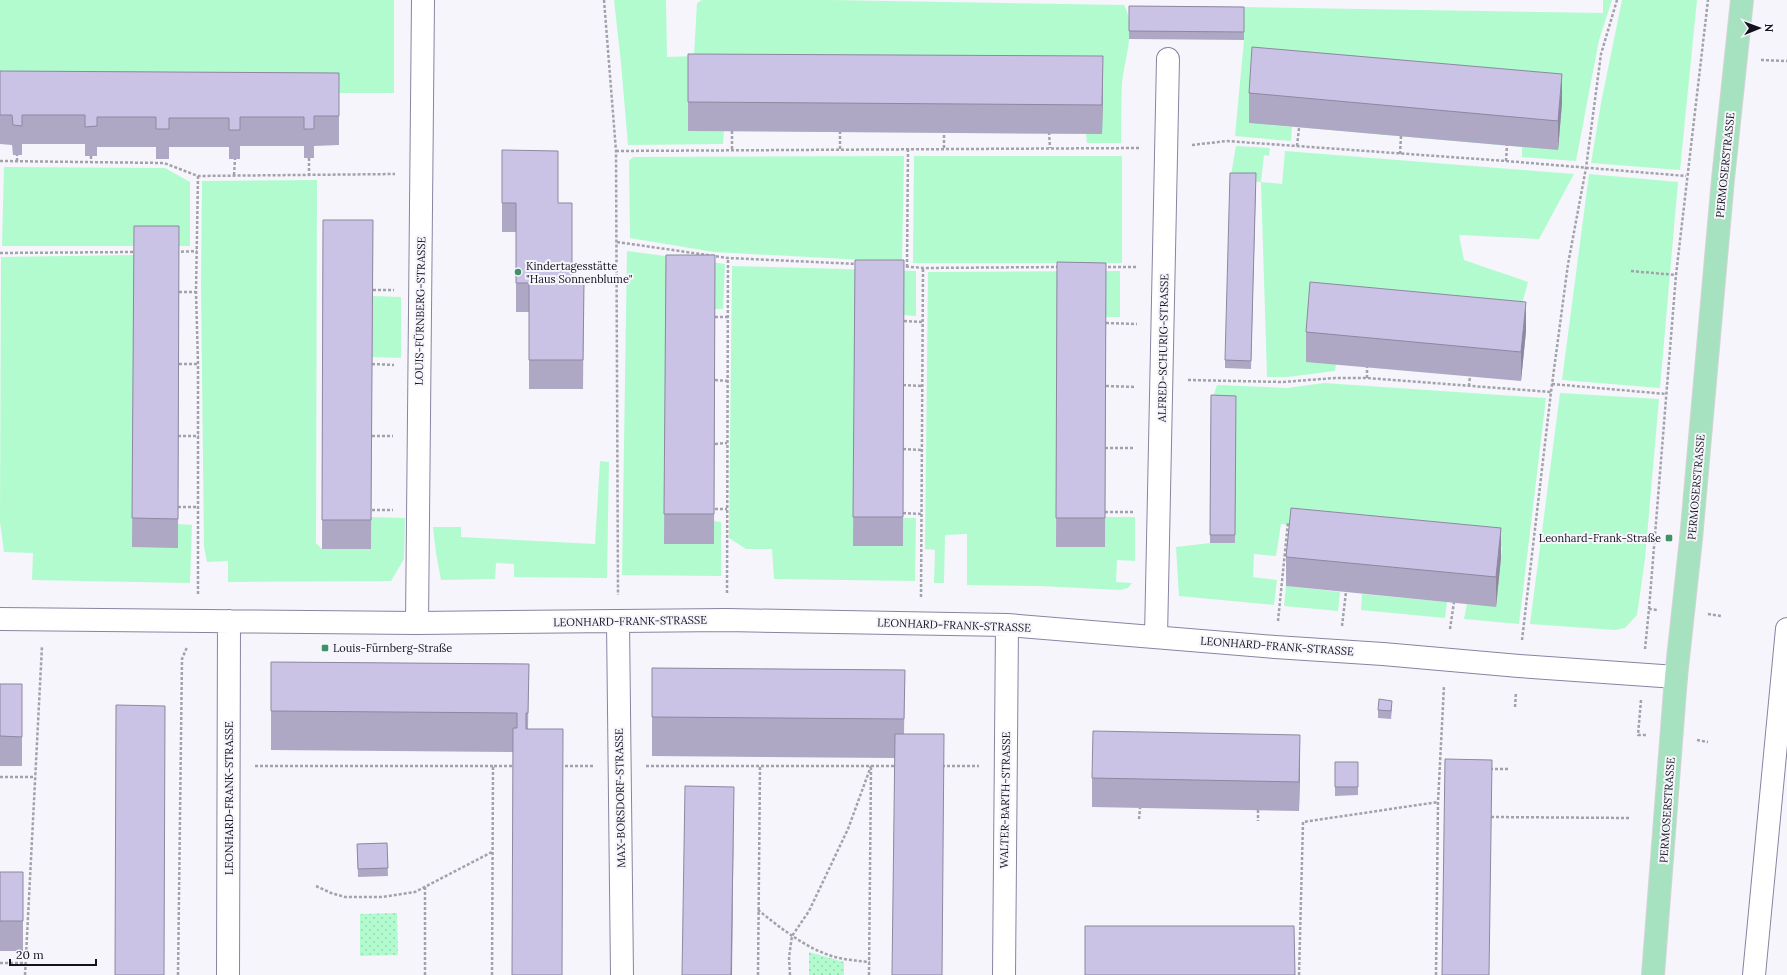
<svg xmlns="http://www.w3.org/2000/svg" width="1787" height="975" viewBox="0 0 1787 975" font-family="Lora,serif">
	<style>
		.grass { fill: #b2fbcf }
		.park { fill: url(#park-dots) }
		.lines { fill: none; stroke-linecap: round; stroke-linejoin: round }
		.minor-casing { stroke: #8983a2; stroke-width: 24 }
		.major-casing { stroke: #d5d4d6; stroke-width: 24 }
		.path { stroke: #a3a1aa; stroke-width: 2.5; stroke-dasharray: 3 2; stroke-linecap: butt }
		.minor { stroke: #fff; stroke-width: 22 }
		.major { stroke: #a6e2c0; stroke-width: 22 }
		.wall { fill: #aea8c5 }
		.shaded-wall { fill: #8d88a0 }
		.building { fill: #cac3e5; stroke: #8d88a0 }
		.poi-dot { fill: #3e9265; stroke: #f6f5fc; stroke-width: 1.5 }
		.labels { text-anchor: middle; dominant-baseline: central; stroke-width: 4; stroke-linejoin: round; paint-order: stroke }
		.street-label { font-size: 11px; fill: #15121e; stroke: #f6f5fc }
		.poi-label { font-size: 11px; fill: #15121e; stroke: #f6f5fc; text-anchor: start }
	</style>
	<defs>
		<pattern id="park-dots" width="8" height="8" patternUnits="userSpaceOnUse"><rect width="8" height="8" fill="#b2fbcf"/><path d="M2 2h.1M6 6h.1" fill="none" stroke="#98d6b1" stroke-width="1.8" stroke-linecap="round"/></pattern>
	</defs>
	<rect width="100%" height="100%" fill="#f6f5fc"/>
	<path class="grass" d="M0,0h394v93h-394z
		M614,0h52l1,57 27,-1 3,-53 5,-3h128l294,5c13,23 0,54 -2,79 -1,20 -1,40 -1,59h-34l-1,-9h16l-378,-3 -1,13 -95,1 -7,-82z
		M1603,0h9l-13,40 -23,121 -54,-4v-10l-273,-24 43,4 -1,14 -56,-5 9,-96v-33l359,6z
		M1622,0h75l-17,170 -89,-7 10,-60z
		M1236,146l34,2 -1,8 -5,-1 -3,27 21,2 3,-33 289,23 -35,65 -80,-4 5,25 64,22 -13,48 -209,31 30,3 -1,7 -48,6h-20l-6,-195 -31,-1z
		M904,156l-2,106 -188,-10 -84,-14 -1,-77 4,-4z
		M914,156h208v107h-209z
		M4,167l161,1 25,14v64h-188z
		M1589,174l89,8 -18,206 -98,-8z
		M317,180l-1,363 6,6 49,-32 34,1 -1,41 -13,22 -163,1v-21l-21,1 -3,-15 -3,-262 1,-104z
		M627,251l98,13 -2,45h-8v-24l-1,236 7,1v54l-99,-1z
		M134,255l44,269 14,1 -2,58 -158,-3 1,-27 -29,-1 -4,-30 1,-265z
		M732,266l184,5v45l-13,-1 -50,231h49l1,-28h13l-1,63 -141,-2 -2,-30h-26l-17,-11z
		M1120,271v46h-14v-25h-49l-1,255 49,-30h30v44l-18,-1 -1,22 16,1 -4,5 -7,2 -81,-4 -73,-1v-51l-22,1 -1,48h-10l1,-33 -10,-1 3,-277z
		M373,296l28,1v61l-29,-1z
		M1324,383l222,15 -27,226 -55,-5 3,-15 29,2 6,-59 -221,-23 -5,32 -22,-2 -1,23 24,3 -3,25 -95,-9 -3,-49 34,-4h25l-24,-140 6,-18 70,3z
		M1560,393l99,6 -14,160 -8,56 -12,13 -10,2 -85,-6z
		M600,461l9,1 -2,116 -93,-1v-13l-18,-1 -1,16 -54,1 -5,-27 -3,-26h28v10l134,7z
		M1286,586l54,6 -2,19 -54,-5z
		M1362,594l85,8 -2,16 -84,-8z"/>
	<path class="park" d="M397,913l1,42 -38,1v-42z
		M809,952l35,10v13h-35z"/>
	<g class="lines">
		<g class="minor-casing">
			<path id="minor" d="M0,619l417,4 310,-3 280,5 268,22 108,7 136,12 157,11
				M618,621l4,354
				M417,623l6,-623
				M1156,637l12,-578
				M228,975l1,-354
				M1004,975l3,-350
				M1754,975l33,-346"/>
		</g>
		<g class="major-casing">
			<path id="major" d="M1653,975l23,-298 15,-138 32,-360 19,-179"/>
		</g>
		<path class="path" d="M604,0l12,151 2,444
			M1761,60l26,1
			M732,131v19
			M1049,132l1,16
			M1192,145l35,-4 279,20 180,15
			M1297,146l2,-18
			M944,148v-16
			M840,149v-18
			M616,151l525,-3
			M1400,154l1,-18
			M91,156v6
			M309,158v16
			M0,161l164,2 34,13 197,-2
			M17,161v-6
			M1506,161l1,-16
			M234,175l1,-16
			M198,176l-2,116 2,72v232
			M617,242l111,16 130,6
			M176,252l21,-1
			M0,253l135,-1
			M901,266l22,2 137,-1
			M907,267l1,-119
			M1103,267h35
			M1631,271l45,4
			M373,290h21
			M179,292h17
			M715,317h13
			M904,321l19,1
			M1106,323l31,1
			M179,364h19
			M372,364l22,1
			M1367,378v-11
			M715,380l13,1
			M1188,380l95,2 52,-4h32l184,14
			M1552,384l114,10
			M903,385l19,1
			M1106,386l29,1
			M1469,386l1,-10
			M178,436h21
			M372,436h21
			M715,444l12,-1
			M1105,448h30
			M903,449l19,1
			M178,507h20
			M715,509h12
			M372,510h21
			M1105,512h28
			M903,513l19,1
			M727,593l1,-335
			M921,597l2,-329
			M1649,609l27,-334 32,-275
			M1708,614l13,2
			M1278,621l10,-99
			M1342,626l4,-34
			M1450,629l4,-27
			M1522,640l29,-248 17,-128 18,-96 15,-114 16,-54
			M1645,649l4,-40 8,1
			M1641,700l-3,35h8
			M1515,707l1,-15
			M1697,740l11,2
			M255,766h238
			M560,766h33
			M646,766h251
			M942,766h37
			M1490,769h20
			M0,777h35
			M1258,810v11
			M1491,817l139,1
			M1139,819l1,-11
			M316,886l15,7 14,4h37l33,-5 77,-40
			M758,910c24,19 51,41 81,48 10,2 20,3 31,4
			M0,963h25
			M25,975l17,-329
			M178,975l4,-316 5,-12
			M425,975v-88
			M492,975l1,-209h22
			M758,975l2,-209
			M790,975l-1,-18 3,-21 17,-25 39,-82 23,-63
			M869,975l2,-207
			M1299,975l4,-153 135,-20
			M1436,975l2,-173 6,-116"/>
		<use href="#minor" class="minor"/>
		<use href="#major" class="major"/>
	</g>
	<path class="wall" d="M1129,6l115,1v33l-115,-1z
		M688,54l415,32 -1,48 -414,-3z
		M0,71l339,2v72l-25,1v12h-10v-12h-64v13h-11v-12h-60v12h-13v-12h-59v9h-12v-12h-63v11h-9l-1,-10 -12,-1z
		M1249,93l313,10 -4,47 -309,-27z
		M502,150l56,53 14,80h12l-1,106h-54v-77h-13v-80h-14z
		M1256,181l-5,188 -26,-1v-8z
		M323,220h50l-2,329h-49z
		M134,226h45l-1,322 -46,-1z
		M666,255h49l-1,289h-50z
		M855,260h49l-1,286h-50z
		M1057,262l49,1 -1,284h-49z
		M1526,331l-5,50 -215,-19v-30z
		M1211,395l25,1 -1,147h-25z
		M1286,557l215,1 -5,49 -210,-21z
		M271,662l258,2 -1,65 -15,23 -242,-2z
		M652,668l253,2 -1,64 40,40 -50,-16 -242,-2z
		M0,684h22v82h-22z
		M1392,709l-1,10 -13,-1v-8z
		M1335,762h23v33l-23,1z
		M1300,765l-1,46 -207,-4v-29z
		M387,843l1,33 -30,1 -1,-33z
		M0,872h23v79h-23z"/>
	<path class="shaded-wall" d="M1103,56v30l-1,48v-29z
		M1562,74v29l-4,47v-29z
		M1526,302v29l-5,50v-29z
		M1501,528v30l-5,49v-30z
		M1300,735v30l-1,46v-29z
		M734,787l-2,188h-1z"/>
	<path class="building" d="M1129,6l115,1v25l-115,-1z
		M1252,47l310,27 -4,47 -309,-28z
		M688,54l415,2 -1,49 -414,-3z
		M0,71l339,2v43h-25v13h-10v-12h-64v13h-11v-12h-60v11h-13v-12h-59v9l-12,1v-12h-63v11l-9,-1 -1,-10h-12z
		M502,150l56,1v52h14v80h12l-1,77h-54v-77h-13v-80h-14z
		M1230,173h26l-5,188 -26,-1z
		M323,220h50l-2,300h-49z
		M134,226h45l-1,293 -46,-1z
		M666,255h49l-1,259h-50z
		M855,260h49l-1,257h-50z
		M1057,262l49,1 -1,255h-49z
		M1310,282l216,20 -5,50 -215,-20z
		M1211,395l25,1 -1,139h-25z
		M1291,508l210,20 -5,49 -210,-20z
		M271,662l258,2 -1,49h-2v16h37l-1,246h-50l1,-247h4v-15l-246,-2z
		M652,668l253,2 -1,49 -252,-2z
		M0,684h22v53l-22,-1z
		M1379,699l13,2 -1,10 -13,-1z
		M116,705l49,1 -1,269h-49z
		M1093,731l207,4 -1,47 -207,-4z
		M895,734h49l-2,241h-50z
		M1445,759l47,1 -3,215h-47z
		M1335,762h23v25h-23z
		M685,786l49,1 -3,188h-49z
		M387,843l1,25 -30,1 -1,-25z
		M0,872h23v49h-23z
		M1085,926h209l1,49h-210z"/>
	<g class="poi-dot">
		<circle cx="518" cy="272" r="4"/>
		<rect x="1665" y="534" width="8" height="8" rx="2"/>
		<rect x="321" y="644" width="8" height="8" rx="2"/>
	</g>
	<g class="labels">
		<g class="street-label">
			<text transform="translate(1725 165) rotate(-84)">PERMOSERSTRASSE</text>
			<text transform="translate(420 311) rotate(-89)">LOUIS-FÜRNBERG-STRASSE</text>
			<text transform="translate(1163 348) rotate(-89)">ALFRED-SCHURIG-STRASSE</text>
			<text transform="translate(1696 487) rotate(-85)">PERMOSERSTRASSE</text>
			<text transform="translate(630 621) rotate(-1)">LEONHARD-FRANK-STRASSE</text>
			<text transform="translate(954 625) rotate(2)">LEONHARD-FRANK-STRASSE</text>
			<text transform="translate(1277 646) rotate(4)">LEONHARD-FRANK-STRASSE</text>
			<text transform="translate(229 798) rotate(-90)">LEONHARD-FRANK-STRASSE</text>
			<text transform="translate(620 798) rotate(-91)">MAX-BORSDORF-STRASSE</text>
			<text transform="translate(1005 800) rotate(-89)">WALTER-BARTH-STRASSE</text>
			<text transform="translate(1667 810) rotate(-86)">PERMOSERSTRASSE</text>
		</g>
		<g class="poi-label">
			<text x="526" y="266">Kindertagesstätte<tspan x="526" dy="13">"Haus Sonnenblume"</tspan></text>
			<text x="1661" y="538" text-anchor="end">Leonhard-Frank-Straße</text>
			<text x="333" y="648">Louis-Fürnberg-Straße</text>
		</g>
	</g>
	<g transform="translate(1759 28) rotate(89)" stroke="#f6f5fc" stroke-width="3" paint-order="stroke">
	<path d="M0-3L7 15L0 10L-7 15Z" fill="#15121e"/>
	<text y="-6" font-size="11" font-weight="bold" text-anchor="middle" fill="#15121e">N</text>
	</g>
	<path d="M10 959v6h86v-6" fill="none" stroke="#15121e" stroke-width="2"/>
	<text x="16" y="959" font-size="12" fill="#15121e" stroke="#f6f5fc" stroke-width="3" paint-order="stroke">20 m</text>
</svg>
